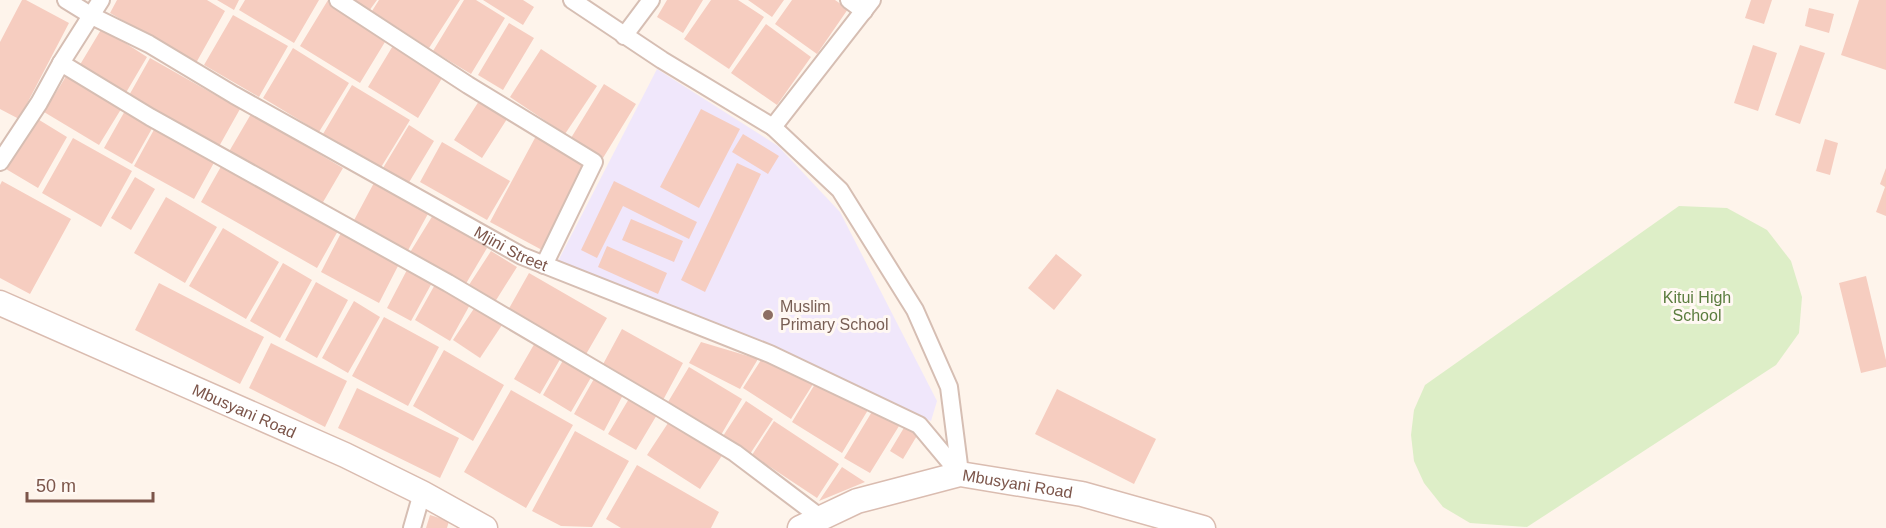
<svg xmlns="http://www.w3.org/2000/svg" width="1886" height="528" viewBox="0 0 1886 528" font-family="Arial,sans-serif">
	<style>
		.education { fill: #f0e7fb }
		.green { fill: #ddeec7 }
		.building { fill: #f6cdc0 }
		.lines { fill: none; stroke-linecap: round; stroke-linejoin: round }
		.street-casing { stroke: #d6beb3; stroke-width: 20 }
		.secondary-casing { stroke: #dabcb0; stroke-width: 27 }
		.street { stroke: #fff; stroke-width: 16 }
		.secondary { stroke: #fff; stroke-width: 24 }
		.education-dot { fill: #8d6e63; stroke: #fff8f3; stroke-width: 2 }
		.labels { text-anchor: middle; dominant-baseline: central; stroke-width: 6; stroke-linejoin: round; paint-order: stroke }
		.street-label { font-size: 16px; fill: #7c554a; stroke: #fff8f3 }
		.park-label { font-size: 16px; fill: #5a7c3e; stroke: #fff8f3 }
		.education-label { font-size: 16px; fill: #785e54; stroke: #fff8f3; text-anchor: start }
	</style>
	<rect width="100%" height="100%" fill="#fef4eb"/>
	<path class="education" d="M657,69l121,77 62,66 97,189 -6,20 -373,-160z"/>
	<path class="green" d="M1679,206l48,2 40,22 24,31 11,36 -3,36 -23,32 -249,162 -57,-4 -27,-16 -19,-24 -10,-22 -3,-26 3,-25 11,-25z"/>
	<path class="building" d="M22,0h4l43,23 -50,96 -19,-10v-67z
		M117,0h90l18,11 -29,52 -86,-50z
		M217,0h22l-5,10z
		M245,0h74l-25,43 -55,-33z
		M328,0l60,37 -28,46 -60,-37z
		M353,0h24l-8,11z
		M379,0h81l-31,48 -57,-37z
		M464,0h12l29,18 -34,56 -38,-23z
		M483,0h40l11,7 -11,18z
		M667,0h36l-20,33 -26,-16z
		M711,0h27l26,17 -35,52 -45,-30z
		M748,0h36l-12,17z
		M792,0h43l13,9 -31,45 -42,-30z
		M1751,0h21l-8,24 -19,-6z
		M1859,0h27v70l-45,-15z
		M1809,8l25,6 -5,19 -24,-7z
		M233,15l55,31 -29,51 -55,-32z
		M509,23l25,15 -31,52 -25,-15z
		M766,24l45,33 -34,48 -46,-32z
		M102,28l45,29 -23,39 -46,-28z
		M394,44l50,31 -26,43 -50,-31z
		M1753,45l24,8 -19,58 -24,-8z
		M1800,45l25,8 -25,71 -25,-9z
		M293,48l56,35 -30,49 -56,-34z
		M541,49l56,37 -32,48 -55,-37z
		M150,58l90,51 -23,41 -90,-51z
		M68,73l55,33 -24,39 -55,-33z
		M604,84l32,20 -33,54 -32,-20z
		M352,85l58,35 -30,49 -57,-35z
		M479,101l28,18 -25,39 -28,-18z
		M126,109l28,16 -22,39 -28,-16z
		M701,109l39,20 -41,79 -39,-21z
		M251,114l92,54 -24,41 -92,-54z
		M36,118l31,19 -29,51 -32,-19z
		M409,125l25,16 -26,43 -25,-16z
		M156,126l60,33 -22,40 -60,-33z
		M743,134l36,22 -11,18 -36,-22z
		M536,136l52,29 -46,85 -52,-28z
		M73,138l59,33 -31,56 -59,-34z
		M1825,139l13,4 -8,32 -14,-4z
		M442,142l68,39 -23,39 -67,-38z
		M223,163l116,66 -22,39 -116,-66z
		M737,163l24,11 -56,118 -24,-12z
		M1886,168v48l-10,-4 9,-25 -5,-3z
		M135,177l20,12 -24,41 -20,-12z
		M2,181l69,38 -41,75 -30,-16v-93z
		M375,181l54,31 -23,42 -54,-30z
		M614,181l83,41 -8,17 -66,-33 -26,52 -16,-8z
		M166,197l51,30 -32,56 -51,-30z
		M433,215l54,33 -23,39 -55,-33z
		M631,219l52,22 -9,21 -52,-22z
		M223,228l56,34 -33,57 -57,-33z
		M341,233l58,31 -20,39 -58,-31z
		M607,246l60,27 -9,21 -60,-27z
		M491,251l26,16 -24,38 -26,-17z
		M1056,254l26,21 -28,35 -26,-22z
		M283,263l29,17 -32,58 -30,-17z
		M408,268l25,13 -22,40 -24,-13z
		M529,273l78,45 -22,38 -78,-44z
		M1866,276l20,84v7l-25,6 -22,-90z
		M437,281l35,20 -22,40 -35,-21z
		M316,282l32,18 -31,58 -32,-18z
		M159,283l105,54 -24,47 -105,-54z
		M354,301l26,16 -32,56 -26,-15z
		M477,304l27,18 -24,36 -27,-18z
		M384,317l55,30 -31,59 -56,-30z
		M622,329l61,34 -21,39 -61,-34z
		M536,341l26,15 -22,38 -26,-15z
		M701,342l57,17 -18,30 -51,-26z
		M271,343l76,38 -22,46 -76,-39z
		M444,350l60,35 -31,56 -60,-35z
		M565,357l28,17 -22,38 -28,-17z
		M761,360l54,21 -24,38 -48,-31z
		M689,367l53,32 -21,36 -53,-33z
		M595,377l29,16 -20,38 -30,-17z
		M818,379l50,31 -26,43 -50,-31z
		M357,388l102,50 -19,40 -102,-50z
		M1057,389l99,50 -22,45 -99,-50z
		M511,390l62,35 -47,83 -62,-36z
		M630,397l28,16 -22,37 -28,-16z
		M746,401l27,18 -23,35 -27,-18z
		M873,410l26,16 -29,47 -26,-15z
		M670,420l53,34 -23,35 -53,-34z
		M774,421l65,43 -22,34 -65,-43z
		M905,426l13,8 -15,25 -13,-8z
		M575,431l54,30 -37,66 -31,-1 -29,-15z
		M637,465l82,47 -8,16h-90l-15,-9z
		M842,467l23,15 -46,19z
		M430,515l19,6 -2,7h-21z"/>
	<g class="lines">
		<g class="street-casing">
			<g id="street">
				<path id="s1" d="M66,0l26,16 57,28 85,51 288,161 248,98 149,71 41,49"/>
				<path d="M338,0l130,85 126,77 -50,103"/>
				<path d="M572,0l90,60 111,67 67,63 75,120 34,77 11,86"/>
				<path d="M849,0l15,11"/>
				<path d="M624,36l27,-36"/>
				<path d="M61,63l89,54 298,166 214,126 73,44 86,65"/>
				<path d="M773,127l99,-127"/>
				<path d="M0,162l39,-59 22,-40 40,-63"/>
				<path d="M412,528l10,-35"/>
			</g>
		</g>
		<g class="secondary-casing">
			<g id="secondary">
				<path id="s2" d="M0,303l345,152 77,38 63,35"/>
				<path id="s3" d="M800,528l57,-27 103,-27 122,20 121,34"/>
			</g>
		</g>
		<use href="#street" class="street"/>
		<use href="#secondary" class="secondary"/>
	</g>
	<circle class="education-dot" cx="768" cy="315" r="6"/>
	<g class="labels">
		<g class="street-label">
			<text stroke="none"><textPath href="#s1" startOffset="510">Mjini Street</textPath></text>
			<text stroke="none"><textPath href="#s2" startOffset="267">Mbusyani Road</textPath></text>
			<text stroke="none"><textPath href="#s3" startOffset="228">Mbusyani Road</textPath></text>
		</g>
		<g class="park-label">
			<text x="1697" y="297">Kitui High<tspan x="1697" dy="18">School</tspan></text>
		</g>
		<g class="education-label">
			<text x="780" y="306">Muslim<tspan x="780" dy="18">Primary School</tspan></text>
		</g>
	</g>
	<path d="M27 492v9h126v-9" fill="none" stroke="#7c554a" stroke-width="3"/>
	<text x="36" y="492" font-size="18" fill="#7c554a" stroke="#fff8f3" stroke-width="4.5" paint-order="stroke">50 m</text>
</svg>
